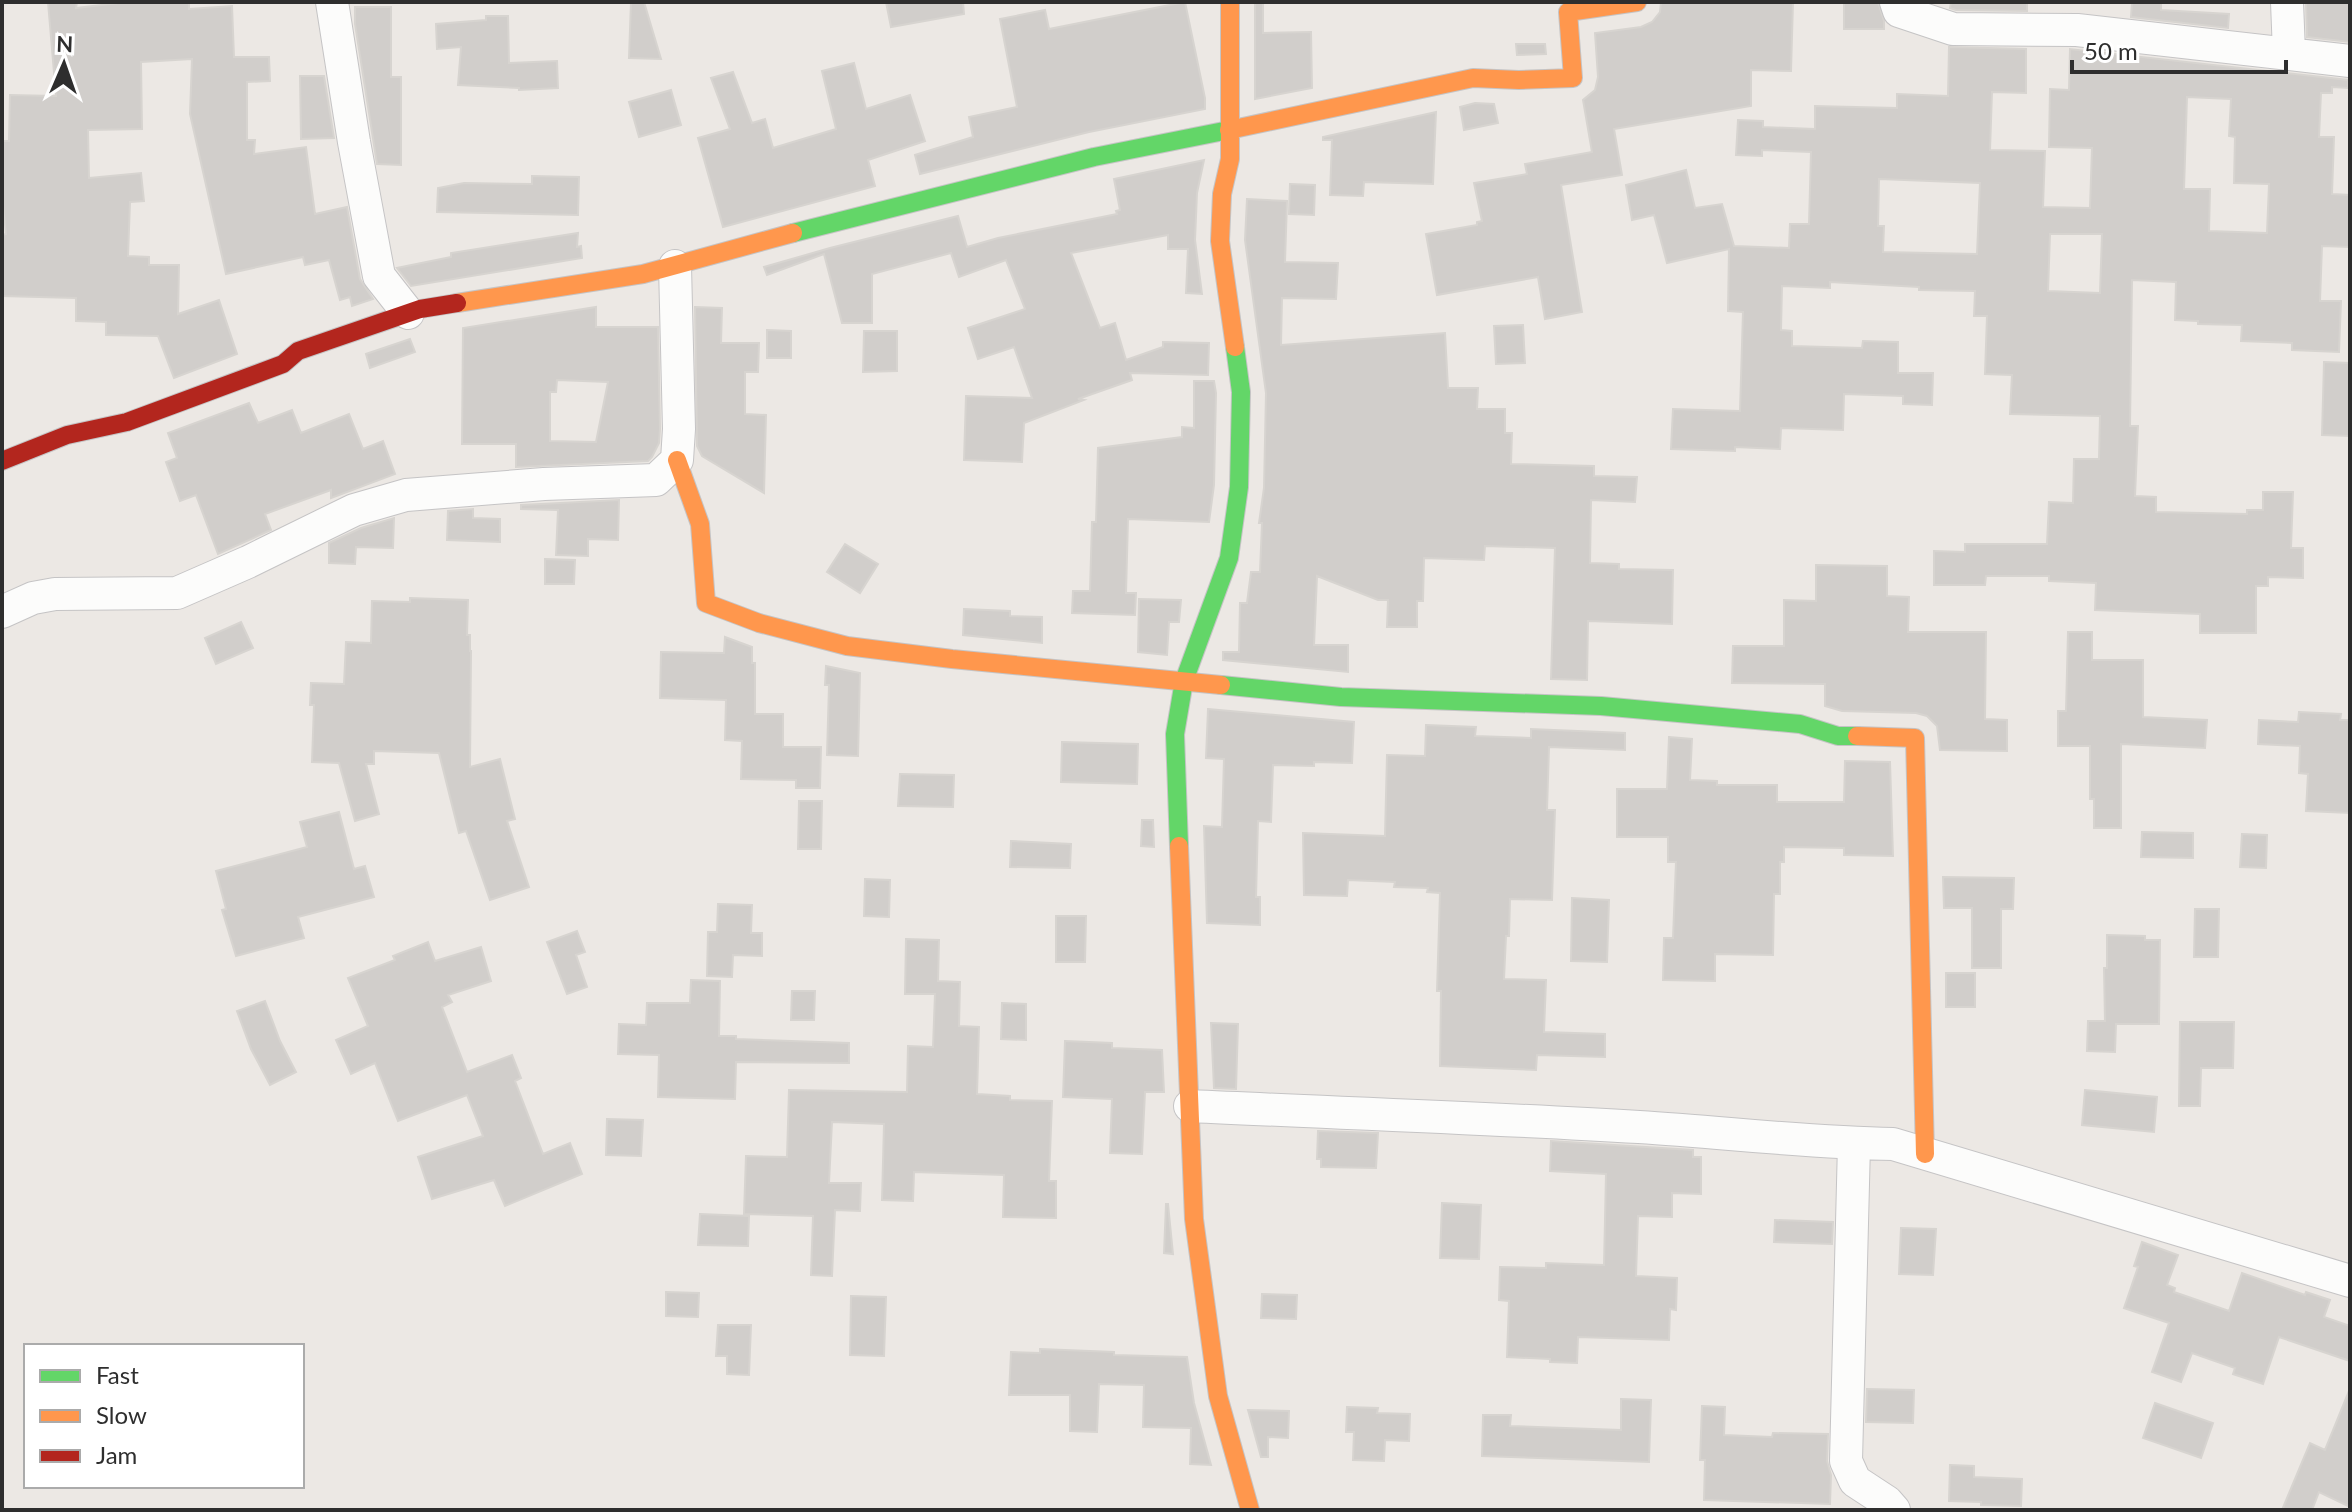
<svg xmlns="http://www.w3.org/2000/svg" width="2352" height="1512" viewBox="0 0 2352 1512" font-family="Lato,sans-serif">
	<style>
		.building { fill: #d1cecb; stroke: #d7d4d0; stroke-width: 2; fill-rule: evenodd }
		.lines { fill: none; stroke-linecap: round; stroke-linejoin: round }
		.street-casing { stroke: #c5c4c5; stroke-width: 34 }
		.fast-casing { stroke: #c5c4c5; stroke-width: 20 }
		.slow-casing { stroke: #c5c4c5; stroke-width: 20 }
		.jam-casing { stroke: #c5c4c5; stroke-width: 20 }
		.street { stroke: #fcfcfb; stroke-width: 32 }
		.fast { stroke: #63d668; stroke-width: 18 }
		.slow { stroke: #ff974d; stroke-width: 18 }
		.jam { stroke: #b3261e; stroke-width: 18 }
	</style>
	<rect width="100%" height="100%" fill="#ece8e4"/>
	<path class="building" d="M48,2h29l-1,6 51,-6h62v7l43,-3 2,51h35l1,24 -23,1v58h8l-1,14 52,-7 9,67 32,-7 13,72 13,20 -21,7 -2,-9 -10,3 -11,-40 -24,5 -2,-8 -77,17 -36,-160 2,-55 -51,3 1,67 -54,1 1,48 52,-5 3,28 -14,1 -2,54 21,1v8h30l-1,49 41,-14 18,54 -63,24 -16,-42 -52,-1v-13l-30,-1v-23l-74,-2v-61l4,-1 -4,-37v-56h7l1,-46 46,1z
		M631,2h13l17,57 -32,-1z
		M886,2h77l1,12 -73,13z
		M1185,2l20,96v11l-116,23 -169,42 -5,-19 58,-18 -4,-20 48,-10 -17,-88 45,-9 4,19z
		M1255,2h8v31l48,-1 1,56 -57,11z
		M1661,2h132l-2,69 -40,-1v36l-137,23 8,46 -61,10 21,127 -37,7 -7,-42 -101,18 -11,-61 51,-9v-3l5,-1 -8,-38 53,-9 -2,-10 67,-12 -9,-52 12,-10 3,-13 -3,-44 46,-6 11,-5 8,-10z
		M1844,2h34l6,19v8h-40z
		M1951,2h76v9l-71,-1 -6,-2z
		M2132,2h29v8l68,4 -1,14 -97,-11z
		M2306,2h44v40l-43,-5z
		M355,7h36v70h10v88l-24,-1 -22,-140z
		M486,16h22l1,47 48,-2 1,27 -39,2v-2l-61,-3 3,-38 -24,2 -1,-25 50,-4z
		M1516,44h29l1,10 -29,1z
		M1949,47l77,2v44l-34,-1 -2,58 55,1 -2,56 47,1 2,-60 -43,-1 1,-58 19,1 1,-41 278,31v8l-16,-1v6h-11l-2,44h15l-2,57 18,1v52l-28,-1 -2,55h21l-2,51 -47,-2v-7l-51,-2 1,-16 -44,-1v-3l-23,-1 1,-38 -44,-2 -2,146h8l-3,70 21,1v15l91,2v-4h16v-18h30l-2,56h12v30l-35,-1v9h-12v47h-56v-19l-105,-4 1,-27 -47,-2v-5h-63l-1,9h-51v-34l31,1v-8h82l2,-42 24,1 1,-44h25l1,-43 -90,-2 2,-39 -27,-1 2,-58h-13l1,-25 -56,-1v-3l-89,-5v6l-48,-2 -1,44 11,1v15l70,2 1,-7 35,1v31h35l-1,32 -29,-1v-8l-59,-2 -1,36 -62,-2 -1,21 -45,-2v4l-64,-2 2,-40 67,2 3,-99 -15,-1 1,-62 -62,14 -13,-48 -22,5 -6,-35 60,-15 9,38 27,-4 12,42 55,2 1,-24h19l2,-72 -49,-2v6l-26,-1 2,-35 25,1v6l52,2v-23l82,2v-14l51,2zM2187,97l44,2 -2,37 6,1 -1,46 35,1 -2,49 -58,-2 1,-42h-26zM1879,179l101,4 -3,71 -94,-2 1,-26h-6zM2050,234h52l-2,59 -52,-2z
		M854,63l12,46 44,-14 15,46 -57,19 7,26 -152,41 -25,-89 32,-9 -19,-51 22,-6 19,51 13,-4 8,29 63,-19 -14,-58z
		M300,76h24l10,62 -33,1z
		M671,90l10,35 -42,12 -10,-35z
		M1475,103l19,1 4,19 -34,7 -4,-23z
		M1436,112l-3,72 -69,-2 -1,14 -33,-1 2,-55h-9v-3z
		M1204,160l-7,33 -2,47 7,54 -16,-1 2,-44h-20v-14l-97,18 29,75 15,-5 11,37 37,-13v-5l46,1 -1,32 -78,-2 2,7 -54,19 6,1 -60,23 -2,39 -58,-2 2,-64 66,2 -18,-51 -36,12 -10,-31 57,-19 -19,-49 -47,17 -8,-24 -79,21v49h-30l-18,-69 -57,21 -3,-8 66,-19 128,-32 9,31 31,-9 119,-24 -1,-3 4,-1 -6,-31z
		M532,176l47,1 -1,38 -141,-3 1,-24 26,-5 68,1z
		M1290,184l25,1 -1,30 -25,-1z
		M1247,199l40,2 -2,61 53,1 -2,36 -54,-1 -1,47 164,-12 3,55h30l-1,21h28v24h7l-1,31 83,2v10l43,1 -2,25 -44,-2 -1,63 29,1v5l54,1 -1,54 -84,-3 -1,59 -36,-1 4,-131 -70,-2 -1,14 -60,-2 -1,43h-6v26h-30l1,-27h-10l-61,-24 -3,69h34v27l-125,-12v-8h16l1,-49h7l4,-31h9l2,-49h-3l5,-35 2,-95 -21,-153z
		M578,233l-1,14 4,-1 1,12 -171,28 -14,-18 54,-11v-4z
		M596,307v20h62l2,102 -1,14 -7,14 -4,4 -132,6v-23h-54l1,-116zM557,380l51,2 -12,60 -46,-1v-49h6z
		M695,307l27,1 -1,35h38l-1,29h-13v42l21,1 -2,78 -62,-37 -5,-10z
		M1523,325l2,38 -29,1 -2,-38z
		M767,330l24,1v27h-24z
		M864,331h33v40l-34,1z
		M410,339l5,13 -45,16 -4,-14z
		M2324,362l26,1v73l-28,-1z
		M1194,381h20l2,12 -2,92 -5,37 -81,-3 -2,74h10l-1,22 -63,-2 1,-22h17l2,-69h4l2,-74 84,-11v-10l12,1z
		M249,403l9,20 34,-13 9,23 48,-19 14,35 20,-8 12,33 -64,24v-8l-66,24 6,16 -53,24 -22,-59 -16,6 -14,-39 11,-4 -9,-25z
		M619,500l-1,40 -30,-1v17l-32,-1 2,-45 -37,-1v-4z
		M473,509v9l27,1v23l-53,-2 1,-29z
		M394,518l-1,30 -37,-1 -1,17 -26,-1v-20l32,-15z
		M845,544l33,20 -18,29 -33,-21z
		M545,559l30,1 -1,24h-29z
		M1816,565l71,1v30l22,1 -1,35h78l-1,87 22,1v31l-67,-1 -3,-24 -10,-10 -11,-3 -74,-2 -17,-5v-22l-93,-1 1,-37h51v-46l32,1z
		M410,598l58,2 -1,35h3v16h1l-1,116 30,-8 15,60 -8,2 22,66 -39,13 -24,-69 -7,2 -20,-80 -65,-2v13h-8l13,50 -24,7 -16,-58 -27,-1 2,-57h-4l1,-22 33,1 2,-42 25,1 1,-42 38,1z
		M1139,599l42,1 -2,22h-10l-2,33 -29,-3z
		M964,609l46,2v5l32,1v26l-79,-8z
		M241,622l12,26 -37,16 -11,-26z
		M2068,632h24v28h51v57l64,3 -2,28 -84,-4v84h-27v-29h-4v-53h-32v-35h8z
		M725,637l27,10v16h3v51h28v33h38l-1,41h-24v-8l-55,-1 1,-38 -17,-1 1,-40 -66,-2 1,-46 63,1z
		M826,666l34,7 -2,83 -31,-1 2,-70h-4z
		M1208,709l146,13 -2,41 -38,-1v4l-41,-1 -2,57 -13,-1 -2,76h4v28l-53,-2 -3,-97 18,1 2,-68 -18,-1z
		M2299,712l42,2 -1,6h10v93l-44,-2 2,-37 -9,-1 1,-27 -42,-2 1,-24 39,2z
		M1426,725l50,2 -1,9 56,2v-9l94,4v17l-76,-3 -2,63h8l-3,90 -42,-1 -1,37h-3l-2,43 42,1 -2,52 61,2v23l-68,-2 -1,15 -96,-4 1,-75h-4l3,-98 -13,-1 1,-4 -34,-1 1,-5 -47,-2 -1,16 -43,-1 -1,-62 82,3 2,-81 38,1z
		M1669,737l23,2 -2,41 27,1v4h60v17h67l1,-41 45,1 3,94 -49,-1v-7l-60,-1v15h-4v32h-6l-1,61 -58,-1v27l-52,-1 1,-42h9l3,-76h-8v-25h-51v-48h50z
		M1062,742l76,2 -1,40 -76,-2z
		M900,774l54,1 -1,32 -55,-1z
		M799,801h23l-1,48h-23z
		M339,812l15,57 11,-3 9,31 -76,20 6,21 -68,18 -14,-46 4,-1 -10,-38 91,-24 -7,-25z
		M1142,820h11l1,27 -13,-1z
		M2142,832l51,1v25l-52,-1z
		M2242,834l25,1 -1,33 -26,-1z
		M1011,841l60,3 -1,24 -60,-1z
		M1943,877l71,1 -1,31h-12v59h-29v-60h-28z
		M865,879l25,1 -1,37 -25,-1z
		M1572,898l37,2 -2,62 -36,-1z
		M718,904l34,1 -1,28h11v23l-29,-1 -1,22 -25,-1 1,-44h9z
		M2195,909h24l-1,48h-24z
		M1056,916h30l-1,46h-29z
		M577,931l8,21 -9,3 11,32 -20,7 -20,-52z
		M2107,935l38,1v4h15l-1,84h-43l-1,28 -28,-1 1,-30h17l-1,-53h3z
		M906,939l33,1 -1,41 22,1 -1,44 20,1 -2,67 33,2v4l42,1 -3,80h7v37l-53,-1 1,-42 -90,-3 -1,29 -31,-1 2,-76 -52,-2 -3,61h32l-1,28 -25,-1 -3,66 -21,-1 2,-59 -69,-2 2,-58 41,1 2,-67 118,2 1,-46 25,1 2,-53h-30z
		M428,942l7,19 46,-14 10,34 -43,14 4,7 -10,5 25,65 45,-17 9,23 -6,3 28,73 27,-11 12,31 -77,32 -11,-26 -62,19 -14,-42 65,-21 -16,-41 -69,26 -23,-58 -24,11 -15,-34 32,-14 -20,-48 47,-18 -2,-4z
		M1946,973h29v34h-29z
		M691,980l29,1 -1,55h17v3l113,4v20l-113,-1 -1,37 -77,-2 1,-42 -41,-1 1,-30 27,1 1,-22h43z
		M792,991h23l-1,29h-23z
		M265,1001l15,40 16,31 -26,13 -19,-36 -14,-38z
		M1002,1003l24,1v36l-25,-1z
		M2180,1022h54l-1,46h-32l-1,38h-21z
		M1211,1023l27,1 -2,65 -22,-1z
		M1065,1041l47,2v5l50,2 2,42h-19l-3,62 -32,-1 2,-54 -49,-2z
		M2085,1090l72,7 -3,35 -72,-7z
		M607,1119l36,1 -2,36 -35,-1z
		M1318,1131l60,2 -2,35 -55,-1v-8h-4z
		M1551,1141l142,9v7h8v37l-29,-1v24l-34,-1 -2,60 41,2 -1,32 -6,-1 -1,31 -91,-3 -1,26 -27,-1v-3l-43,-2 2,-56 -10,-1 1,-33 46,1v-5l58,2 2,-91 -56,-3z
		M1442,1203l39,2 -2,54 -39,-1z
		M1166,1204h2l5,50 -9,-1z
		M700,1214l49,2 -1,30 -50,-1z
		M1775,1220l58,2 -1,22 -58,-2z
		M1901,1228l35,1 -3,46 -34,-1z
		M2142,1242l36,13 -11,30 8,3 -1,4 55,19 13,-38 63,22 1,-3 24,8 -6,17 26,9v35l-71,-24 -16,47 -30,-10 2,-6 -43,-15 -11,29 -29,-10 17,-49 -45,-15 14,-41 -4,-1z
		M666,1292l33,1 -1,24 -32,-1z
		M1262,1294l35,1 -1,24 -35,-1z
		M851,1296l35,1 -2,59 -34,-1z
		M718,1325h33l-2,50 -22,-1v-18h-11z
		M1040,1349l74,3v3l73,2 7,46 17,62 -21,-1 1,-36 -48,-1 1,-42 -45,-1 -2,48 -27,-1v-36h-61l2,-43 29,1z
		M1867,1389l47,1 -1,33 -47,-1z
		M2349,1391l1,116 -31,-15 -7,18h-30l28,-67 15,7z
		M1621,1399l30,1 -2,62 -167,-6 1,-41h28l-1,11 111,4z
		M2155,1403l58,20 -12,35 -58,-20z
		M1702,1406l23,1 -1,28 48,2 1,-4 55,1 -1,27 4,14 -1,29 -126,-4 1,-40h-5z
		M1347,1407l31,1 -1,5 33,1 -1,27 -24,-1 -1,21 -31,-1 1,-28h-8z
		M1248,1410l41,1 -1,27 -20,-1v20h-7z
		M1950,1465l24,1v11l48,2 -1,27 -40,-1v-3l-32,-1z"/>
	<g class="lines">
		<g class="street-casing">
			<path id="street" d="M332,2l22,140 25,134 29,37
				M1896,2l3,9 54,18 124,1 273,31
				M2287,2l2,51
				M2,612l31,-14 22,-4 122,-1 71,-31 106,-52 52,-15 138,-11 112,-4 21,-20 2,-31 -4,-163
				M1190,1106c149,7 299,12 449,21 84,5 169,16 254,17l457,137
				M1854,1144l-8,317 9,20 32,21 7,8"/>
		</g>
		<g class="fast-casing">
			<path id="fast" d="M793,233l301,-76 135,-27
				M1221,685l120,12 260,9 199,18 38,12h19
				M1179,846l-4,-112 9,-53 45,-123 10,-71 2,-95 -6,-45"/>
		</g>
		<g class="slow-casing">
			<path id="slow" d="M1230,2v157l-8,35 -2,47 15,106
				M1229,130l244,-52 46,2 54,-2 -5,-66 69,-10
				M457,303l186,-29 150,-41
				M677,460l23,64 6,79 53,20 88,23 105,13 269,26
				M1857,736l58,2 10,416
				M1179,846l15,373 24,177 32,114"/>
		</g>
		<g class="jam-casing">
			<path id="jam" d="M2,461l65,-26 60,-13 156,-58 15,-13 122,-42 37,-6"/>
		</g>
		<use href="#street" class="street"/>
		<use href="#fast" class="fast"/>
		<use href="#slow" class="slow"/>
		<use href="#jam" class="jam"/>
	</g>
	<rect width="2352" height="1512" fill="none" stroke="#2e2e2e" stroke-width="8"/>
	<rect x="24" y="1344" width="280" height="144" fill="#ffffff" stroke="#ababab" stroke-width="2"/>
	<rect x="40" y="1370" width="40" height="12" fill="#63d668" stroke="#ababab" stroke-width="2"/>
	<text x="96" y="1384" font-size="24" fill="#2e2e2e">Fast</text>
	<rect x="40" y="1410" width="40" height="12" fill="#ff974d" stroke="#ababab" stroke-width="2"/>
	<text x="96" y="1424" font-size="24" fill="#2e2e2e">Slow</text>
	<rect x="40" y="1450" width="40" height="12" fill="#b3261e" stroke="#ababab" stroke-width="2"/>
	<text x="96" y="1464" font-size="24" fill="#2e2e2e">Jam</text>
	<g transform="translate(64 64) rotate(2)" stroke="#ffffff" stroke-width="6" paint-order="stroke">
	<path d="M0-6L14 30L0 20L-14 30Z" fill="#2e2e2e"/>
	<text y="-12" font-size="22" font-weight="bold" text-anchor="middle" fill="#2e2e2e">N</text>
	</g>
	<path d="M2072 60v12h214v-12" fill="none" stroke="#2e2e2e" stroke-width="4"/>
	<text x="2084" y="60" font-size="24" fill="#2e2e2e" stroke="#ffffff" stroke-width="6" paint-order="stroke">50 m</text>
</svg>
